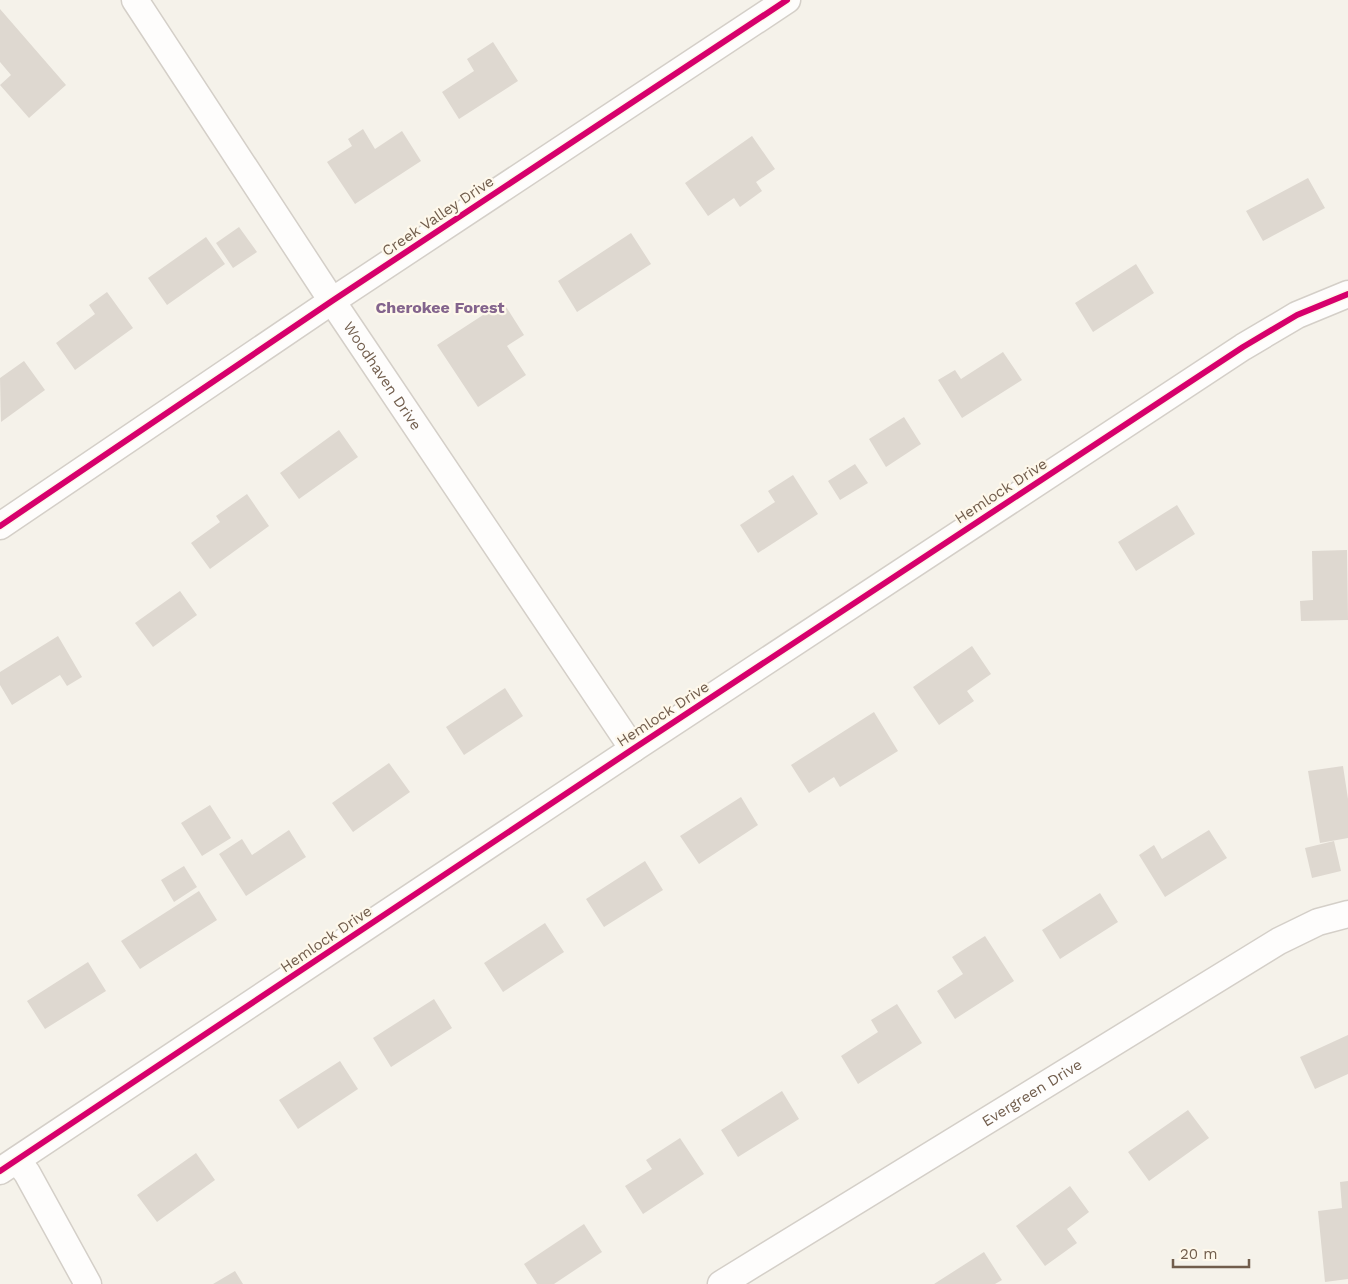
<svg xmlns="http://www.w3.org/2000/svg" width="1348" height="1284" viewBox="0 0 1348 1284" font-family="'Work Sans',sans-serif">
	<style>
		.building { fill: #ded8d0 }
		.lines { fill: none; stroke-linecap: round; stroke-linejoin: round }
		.minor-casing { stroke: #d4cfc8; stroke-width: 29 }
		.minor { stroke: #fefdfc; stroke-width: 26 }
		.cycleway-casing { stroke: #fef8eb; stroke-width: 9 }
		.cycleway { stroke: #d6006c; stroke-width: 6 }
		.labels { text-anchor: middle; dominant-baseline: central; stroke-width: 4.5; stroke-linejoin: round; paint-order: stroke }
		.street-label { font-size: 15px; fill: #715d4c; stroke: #fef8eb }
		.neighbourhood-label { font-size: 16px; font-weight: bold; fill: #83648d; stroke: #fef8eb }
	</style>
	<rect width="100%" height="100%" fill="#f5f2ea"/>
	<path class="building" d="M0,9l66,76 -37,33 -29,-33 11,-10 -11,-13z
		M493,42l25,39 -59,38 -17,-27 32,-21 -7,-12z
		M363,129l12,20 27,-18 19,30 -66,43 -28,-42 25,-16 -4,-7z
		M752,136l23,33 -19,13 6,9 -22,16 -6,-9 -26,18 -23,-33z
		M1308,178l17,30 -62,33 -17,-30z
		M239,227l18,25 -24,16 -17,-25z
		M631,233l20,31 -74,48 -19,-31z
		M206,237l19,27 -58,41 -19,-27z
		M1136,264l18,29 -61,39 -18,-29z
		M107,292l26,36 -58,42 -19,-27 39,-29 -6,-9z
		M503,302l21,33 -17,11 19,29 -48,32 -41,-62z
		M1003,352l19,28 -60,38 -24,-38 17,-10 6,9z
		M24,361l21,29 -44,32 -1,-44z
		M904,417l17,27 -35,23 -17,-28z
		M339,430l19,27 -59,42 -19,-26z
		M855,464l13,19 -28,17 -12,-19z
		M793,475l25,39 -60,39 -18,-28 35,-23 -7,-11z
		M247,494l22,32 -59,43 -19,-26 29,-21 -4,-6z
		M1177,505l18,29 -59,37 -18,-29z
		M1347,550l1,70 -47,1 -1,-20 13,-1 -1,-49z
		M180,591l17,24 -44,32 -18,-24z
		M58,636l24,41 -15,9 -7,-11 -48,30 -12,-20v-13z
		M972,646l19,28 -24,17 7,10 -35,24 -26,-38z
		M505,688l18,28 -59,39 -18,-28z
		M874,712l24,39 -58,36 -6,-10 -25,16 -18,-28z
		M389,763l21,29 -57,40 -21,-29z
		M1343,766l5,33v39l-28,5 -12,-72z
		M741,797l17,28 -59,39 -19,-28z
		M210,805l21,33 -29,18 -21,-33z
		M289,830l17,27 -60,39 -27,-42 23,-15 10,16z
		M1209,830l18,28 -62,39 -26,-42 15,-10 8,14z
		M1334,841l7,30 -29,7 -7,-30z
		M645,861l18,29 -59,37 -18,-28z
		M184,866l13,21 -23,15 -13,-22z
		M199,891l18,29 -77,49 -19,-28z
		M1100,893l18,29 -58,37 -18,-29z
		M545,923l19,29 -61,40 -19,-29z
		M985,936l29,45 -59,38 -18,-28 26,-17 -11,-17z
		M88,962l18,29 -61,38 -18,-28z
		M434,999l18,29 -61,39 -18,-29z
		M897,1004l25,39 -64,41 -17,-28 37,-24 -7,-12z
		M1348,1035v39l-33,15 -15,-32z
		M340,1061l18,28 -60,40 -19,-29z
		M782,1091l17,28 -61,38 -17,-27z
		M1188,1110l21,28 -60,43 -21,-29z
		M680,1138l24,36 -61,40 -18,-28 27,-17 -6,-9z
		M196,1153l19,27 -58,42 -20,-27z
		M1348,1181v98l-23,3 -7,-71 24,-3 -2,-26z
		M1070,1186l19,26 -22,17 10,14 -32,23 -29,-40z
		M584,1224l18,28 -48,32h-17l-13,-20z
		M984,1252l18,28 -7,4h-61z
		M235,1271l8,13h-30z"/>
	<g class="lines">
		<g class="minor-casing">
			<g id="minor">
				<path id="s1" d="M135,0l197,301 301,448"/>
				<path d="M0,526l332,-225 455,-301"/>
				<path d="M17,1160l10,13 61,111"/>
				<path d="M0,1171l633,-422 610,-402 54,-32 51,-21"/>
				<path id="s2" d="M721,1284l558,-343 39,-19 30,-8"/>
			</g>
		</g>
		<use href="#minor" class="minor"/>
		<g class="cycleway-casing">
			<path id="cycleway" d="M0,526l332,-225 455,-301
				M0,1171l633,-422 610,-402 54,-32 51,-21"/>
		</g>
		<use href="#cycleway" class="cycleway"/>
	</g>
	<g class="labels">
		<g class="street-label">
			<text transform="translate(438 216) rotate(-34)">Creek Valley Drive</text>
			<text stroke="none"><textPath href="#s1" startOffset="450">Woodhaven Drive</textPath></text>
			<text transform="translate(1001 491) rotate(-33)">Hemlock Drive</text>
			<text transform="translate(663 714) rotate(-33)">Hemlock Drive</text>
			<text transform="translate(326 939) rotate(-34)">Hemlock Drive</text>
			<text stroke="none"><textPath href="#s2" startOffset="365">Evergreen Drive</textPath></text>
		</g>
		<g class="neighbourhood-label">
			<text x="440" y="307">Cherokee Forest</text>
		</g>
	</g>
	<path d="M1173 1259v8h76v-8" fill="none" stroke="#715d4c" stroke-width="2.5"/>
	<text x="1180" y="1259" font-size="15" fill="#715d4c" stroke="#fef8eb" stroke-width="4" paint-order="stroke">20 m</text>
</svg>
